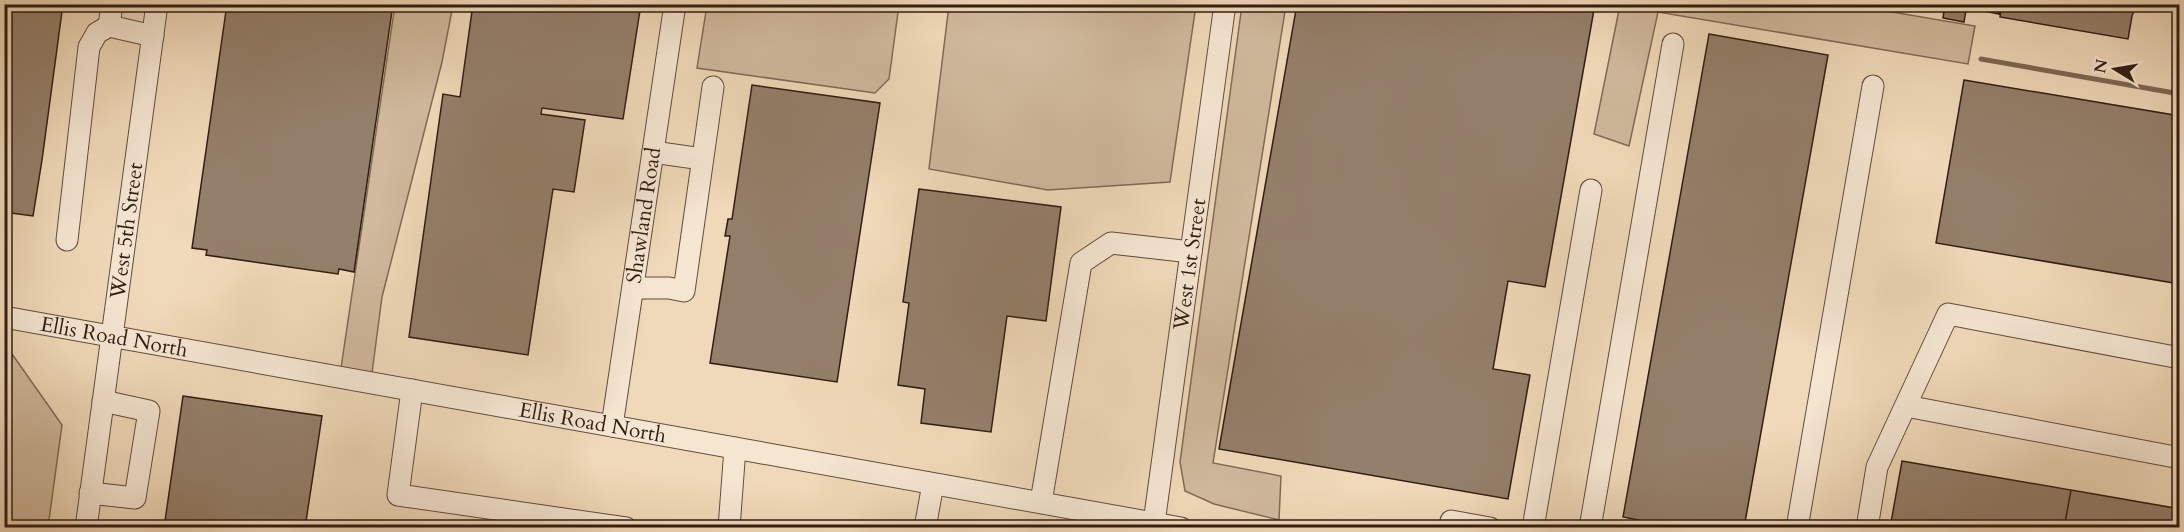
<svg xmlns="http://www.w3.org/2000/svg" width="2184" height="532" viewBox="0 0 2184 532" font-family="Cardo,serif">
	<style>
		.green { fill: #d0b99d; stroke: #806b58; stroke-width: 1.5 }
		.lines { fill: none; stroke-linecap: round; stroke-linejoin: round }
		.stream { stroke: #7d6755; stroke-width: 5 }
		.building { fill: #947f6a; stroke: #311d14; stroke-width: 1.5 }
		.minor-casing { stroke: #614c3d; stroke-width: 23 }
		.minor { stroke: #f5e6d2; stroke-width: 21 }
		.labels { text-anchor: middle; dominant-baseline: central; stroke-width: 4.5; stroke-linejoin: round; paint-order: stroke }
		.street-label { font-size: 21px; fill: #311d14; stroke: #f5e6d2 }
	</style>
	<rect width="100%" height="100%" fill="#f0d9b9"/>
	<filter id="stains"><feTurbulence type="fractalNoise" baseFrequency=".00333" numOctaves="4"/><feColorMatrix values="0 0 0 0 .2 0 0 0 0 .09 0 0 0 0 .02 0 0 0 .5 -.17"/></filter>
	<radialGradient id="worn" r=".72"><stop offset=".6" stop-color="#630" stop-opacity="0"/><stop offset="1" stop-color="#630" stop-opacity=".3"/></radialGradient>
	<path class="green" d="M395,5h58l-11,57 -60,235 -10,76 -31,-5z
		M707,5h192l-10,74 -14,14 -178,-25z
		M949,5h247l-26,177 -122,8 -119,-21z
		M1242,5h44l-73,458 68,13 -2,44 -65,-16 -29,-13 -5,-29z
		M1620,5h231l124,21 -7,38 -310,-52 -29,134 -35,-12z
		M5,344l57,81 -14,102h-43z"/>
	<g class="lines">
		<path class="stream" d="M1981,59l199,35"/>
	</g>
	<path class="building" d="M4,4h59l-21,156 -9,56 -29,-4z
		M227,4h166l-39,268 -15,-3 -1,5 -132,-19 1,-5 -15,-2z
		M473,4h168l-18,115 -81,-11 -1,6 44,6 -11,72 -21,-3 -25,166 -119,-18 34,-243 17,3z
		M1297,4h298l-50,283 -37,-6 -15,88 37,6 -22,124 -289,-50z
		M1945,4h22l-3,18 -21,-4z
		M1980,4h21l-2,10 -20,-4z
		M2002,4h135l-5,12 -4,23 -128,-22z
		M1709,34l119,21 -84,473h-65l-56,-11z
		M1964,80l216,36v168l-244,-41z
		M752,85l128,18 -43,279 -127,-19 20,-127h-5l3,-17h4z
		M919,189l142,18 -15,114 -39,-5 -16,116 -70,-9 4,-34 -27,-4 11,-82 -6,-1z
		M183,396l139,20 -17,112h-141z
		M1902,461l169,29 -7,38h-174z
		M2071,490l109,19v19h-116z"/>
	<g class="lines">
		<g class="minor-casing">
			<g id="minor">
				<path d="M112,4l-3,22 44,10"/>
				<path d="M653,152l49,7"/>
				<path d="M67,240l22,-193 8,-14 12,-7"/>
				<path d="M633,288h36l15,3 29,-204"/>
				<path id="s1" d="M4,317l1177,211"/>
				<path d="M412,390l-14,105 228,33"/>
				<path d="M1906,406l274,52"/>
				<path id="s2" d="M612,426l63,-422"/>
				<path d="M90,493l45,5 14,-87 -46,-10"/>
				<path d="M1041,502l40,-239 30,-20 80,9"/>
				<path d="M1451,521l39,7"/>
				<path id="s3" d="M86,528l71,-524"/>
				<path d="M729,528l6,-80"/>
				<path d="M925,528l8,-44"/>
				<path id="s4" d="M1157,528l-3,-5 71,-519"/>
				<path d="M1533,528l58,-338"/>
				<path d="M1590,528l83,-484"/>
				<path d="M1797,528l76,-442"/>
				<path d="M1867,528l10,-61 71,-153 232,44"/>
			</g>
		</g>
		<use href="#minor" class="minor"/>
	</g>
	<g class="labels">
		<g class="street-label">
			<text stroke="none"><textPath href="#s2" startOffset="213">Shawland Road</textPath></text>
			<text stroke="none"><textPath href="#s3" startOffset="300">West 5th Street</textPath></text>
			<text stroke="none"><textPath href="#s4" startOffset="267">West 1st Street</textPath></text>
			<text stroke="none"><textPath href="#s1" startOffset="112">Ellis Road North</textPath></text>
			<text stroke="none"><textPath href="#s1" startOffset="598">Ellis Road North</textPath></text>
		</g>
	</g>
	<rect width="2184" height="532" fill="none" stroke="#f0d9b9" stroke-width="24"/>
	<rect x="6" y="6" width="2172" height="520" fill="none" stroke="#311d14" stroke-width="3"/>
	<rect x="12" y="12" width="2160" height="508" fill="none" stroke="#311d14" stroke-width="1.5"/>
	<g transform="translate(2115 69) rotate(281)" stroke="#f5e6d2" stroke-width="4.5" paint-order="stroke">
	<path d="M0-4.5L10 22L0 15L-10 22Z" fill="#311d14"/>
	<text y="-9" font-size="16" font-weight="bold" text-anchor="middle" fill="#311d14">N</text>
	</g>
	<rect width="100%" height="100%" filter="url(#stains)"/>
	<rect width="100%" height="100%" fill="url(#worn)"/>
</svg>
